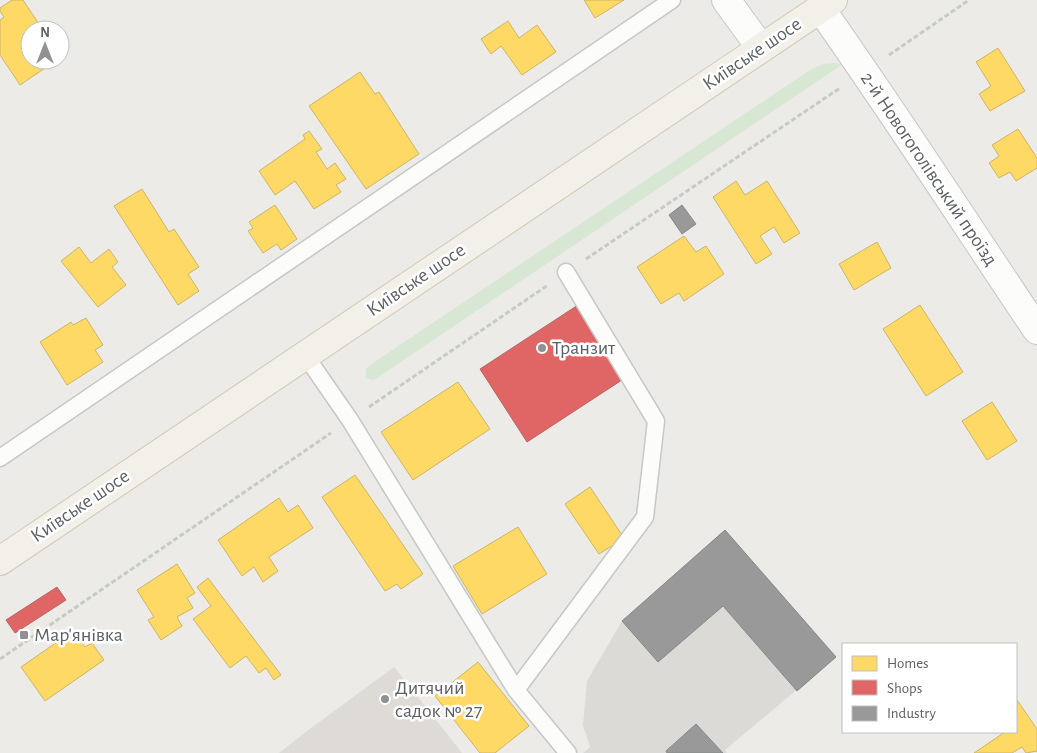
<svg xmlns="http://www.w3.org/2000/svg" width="1037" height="753" viewBox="0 0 1037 753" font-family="'Alegreya Sans',sans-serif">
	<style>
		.industrial { fill: #dcdad7 }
		.education { fill: #dedbd7 }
		.green { fill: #d7e7d3 }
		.homes { fill: #ffd966; stroke: #ceb566 }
		.shops { fill: #e06666; stroke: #b96466 }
		.industry { fill: #999; stroke: #878889 }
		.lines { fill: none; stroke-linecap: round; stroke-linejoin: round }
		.lane-casing { stroke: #c6c7c7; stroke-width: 19 }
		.street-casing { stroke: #c6c7c7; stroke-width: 30 }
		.primary-casing { stroke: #d3c9b6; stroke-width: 30 }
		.path { stroke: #c6cbc8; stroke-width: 3; stroke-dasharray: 5 2.5; stroke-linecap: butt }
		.lane { stroke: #fcfcfb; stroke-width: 16 }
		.street { stroke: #fcfcfb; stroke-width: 28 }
		.primary { stroke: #f2f0e9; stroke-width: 28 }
		.poi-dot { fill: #8f9192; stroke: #fff; stroke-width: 2 }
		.labels { text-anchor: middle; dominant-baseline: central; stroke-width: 5; stroke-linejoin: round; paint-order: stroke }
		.street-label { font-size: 20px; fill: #5d6165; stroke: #fff }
		.poi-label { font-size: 20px; fill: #5d6165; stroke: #fff; text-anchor: start }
	</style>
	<rect width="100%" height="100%" fill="#ecebe7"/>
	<path class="industrial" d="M725,530l111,127 -111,93 2,3h-144l7,-6 -7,-22 4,-44 35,-60z"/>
	<path class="education" d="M394,667l68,86h-183l28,-22z"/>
	<path class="green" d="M834,63l9,1 -469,316 -8,-2v-9l4,-4 443,-297 11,-4z"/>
	<path class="homes" d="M12,0h11l20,30h-13v30h27l-37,25 -20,-30v-35l4,-3 -4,-6v-3z
		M584,0h40l-29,18z
		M508,21l11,17 18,-13 19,27 -34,23 -21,-29 -10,8 -10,-15z
		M998,48l27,43 -35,20 -11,-17 12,-8 -15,-24z
		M360,72l15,22 4,-2 40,62 -53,35 -57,-83z
		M1018,129l19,29v10l-21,13 -6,-9 -11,6 -10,-15 10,-7 -7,-11z
		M309,131l13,18 -6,3 11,17 8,-6 11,16 -10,6 5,7 -27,17 -19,-28 -20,14 -16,-24 46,-32 -2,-4z
		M736,181l9,14 22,-14 33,52 -16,10 -10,-16 -14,9 12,18 -16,10 -43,-67z
		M142,189l27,43 5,-3 25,38 -11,7 11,17 -21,14 -64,-99z
		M275,205l22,34 -16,11 -4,-6 -14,9 -15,-22 5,-3 -4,-6z
		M684,236l12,16 10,-6 18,28 -40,27 -5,-8 -18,11 -24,-37z
		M877,242l14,26 -37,22 -15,-26z
		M79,247l12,16 18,-14 9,13 -6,5 14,18 -28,22 -37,-46z
		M920,305l43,67 -37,24 -43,-67z
		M86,318l17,27 -8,5 8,12 -36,23 -27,-43 31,-20 2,3z
		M458,382l32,47 -77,51 -32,-48z
		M992,402l25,39 -30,19 -25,-39z
		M355,475l68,99 -22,15 -4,-5 -12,7 -63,-94z
		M590,487l34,51 -25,16 -34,-50z
		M279,498l9,14 10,-7 15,23 -44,29 9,14 -15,11 -9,-15 -12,9 -24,-36z
		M518,527l29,47 -65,40 -29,-48z
		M177,564l18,29 -8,5 6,10 -16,9 5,9 -21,14 -13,-20 6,-3 -17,-27z
		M208,578l73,97 -7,5 -8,-12 -7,5 -13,-17 -16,12 -37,-49 18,-13 -14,-19z
		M73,631l12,16 7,-4 12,17 -59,41 -24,-34z
		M478,662l51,64 -34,27h-15l-45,-57z
		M1017,700l20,29v22l-11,2 -4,-6 -10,6h-38l31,-21h11z"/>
	<path class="shops" d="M578,305l47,73 -98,64 -47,-73z
		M57,587l9,13 -51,33 -9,-13z"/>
	<path class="industry" d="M682,205l14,19 -14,10 -13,-19z
		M725,530l111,127 -39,34 -74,-85 -65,56 -36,-41z
		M696,724l27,29h-56l-1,-2z"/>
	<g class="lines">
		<g class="lane-casing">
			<path id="lane" d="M305,355l45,65 166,270 52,63
				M0,458l672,-458
				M516,690l129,-173 11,-96 -90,-149"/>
		</g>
		<g class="street-casing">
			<path id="street" d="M726,0l35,48
				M820,8c75,106 145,215 217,322"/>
		</g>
		<g class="primary-casing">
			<path id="primary" d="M0,561l833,-561"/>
		</g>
		<path class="path" d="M889,55l80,-55
			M586,259l254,-171
			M369,407l179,-122
			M0,659l331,-226"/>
		<use href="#lane" class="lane"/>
		<use href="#street" class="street"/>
		<use href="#primary" class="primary"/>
	</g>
	<g class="poi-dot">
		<circle cx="542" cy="348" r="5"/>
		<rect x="19" y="630" width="10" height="10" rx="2.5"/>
		<circle cx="385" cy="699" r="5"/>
	</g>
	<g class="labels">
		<g class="street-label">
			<text transform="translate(752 54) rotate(-34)">Київське шосе</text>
			<text transform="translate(929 169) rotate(56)">2-й Новогоголівський проїзд</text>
			<text transform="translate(416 280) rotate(-34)">Київське шосе</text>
			<text transform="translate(80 506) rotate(-34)">Київське шосе</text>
		</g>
		<g class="poi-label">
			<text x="552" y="348">Транзит</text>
			<text x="34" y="635">Мар'янівка</text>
			<text x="395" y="688">Дитячий<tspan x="395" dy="23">садок № 27</tspan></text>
		</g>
	</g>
	<rect x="842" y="643" width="175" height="90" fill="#ffffff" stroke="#bec0c1"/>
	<rect x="852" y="656" width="25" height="15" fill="#ffd966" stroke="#bec0c1"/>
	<text x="887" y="668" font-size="15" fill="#5d6165">Homes</text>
	<rect x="852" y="680" width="25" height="15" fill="#e06666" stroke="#bec0c1"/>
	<text x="887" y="693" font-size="15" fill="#5d6165">Shops</text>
	<rect x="852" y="706" width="25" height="15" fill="#999999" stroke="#bec0c1"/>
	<text x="887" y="718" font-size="15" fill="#5d6165">Industry</text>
	<g transform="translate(45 45)"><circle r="24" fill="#ffffff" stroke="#bec0c1"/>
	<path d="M0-4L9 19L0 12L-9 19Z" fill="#8f9192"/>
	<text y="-8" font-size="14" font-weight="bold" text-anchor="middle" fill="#5d6165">N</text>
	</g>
</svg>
